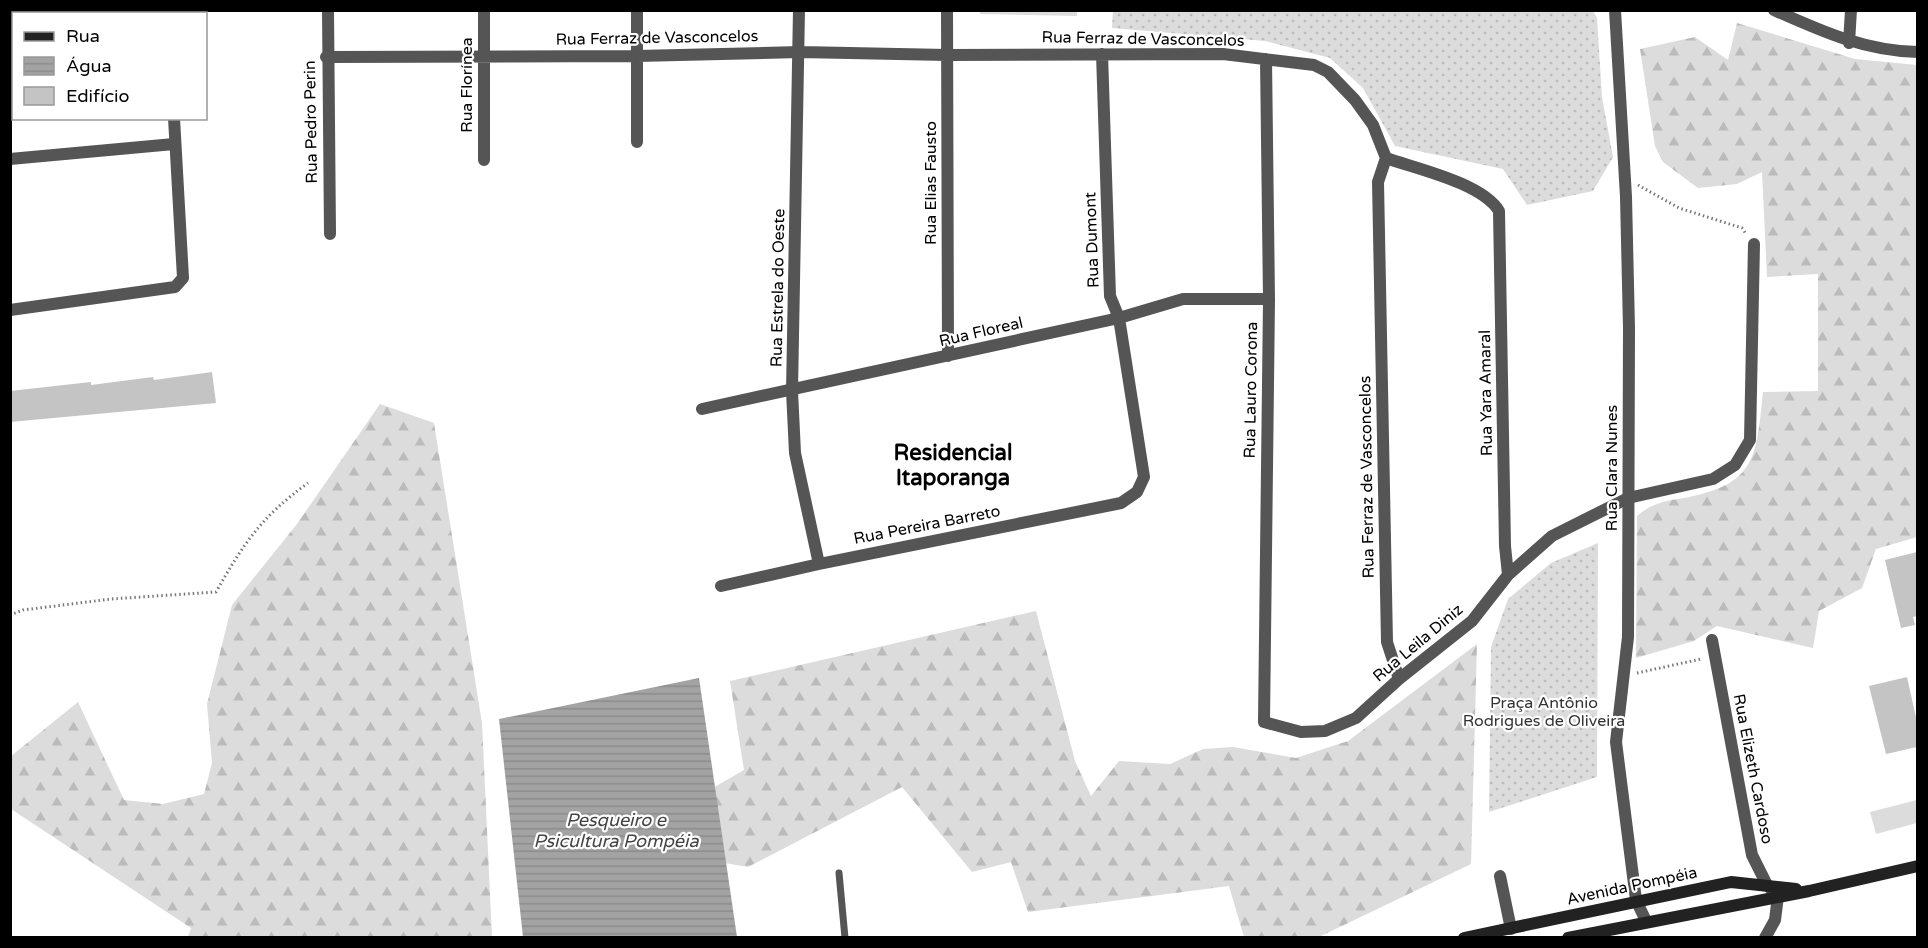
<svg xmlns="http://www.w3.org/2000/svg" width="1928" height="948" viewBox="0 0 1928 948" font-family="'Varela Round',sans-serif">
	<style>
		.grass { fill: url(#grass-dots) }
		.forest { fill: url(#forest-firs) }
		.pitch { fill: #dcdcdc }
		.water { fill: url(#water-rules) }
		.building { fill: #c4c4c4 }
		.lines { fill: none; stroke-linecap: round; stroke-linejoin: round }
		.path { stroke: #777; stroke-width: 3; stroke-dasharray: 1.5 3; stroke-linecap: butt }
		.service { stroke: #555; stroke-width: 7 }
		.minor { stroke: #555; stroke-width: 12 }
		.tertiary { stroke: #555; stroke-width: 12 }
		.secondary { stroke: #222; stroke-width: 12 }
		.labels { text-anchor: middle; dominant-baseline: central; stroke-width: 4.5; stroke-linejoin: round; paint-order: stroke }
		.street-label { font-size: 16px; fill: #000; stroke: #fff }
		.park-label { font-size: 16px; fill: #333; stroke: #fff }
		.water-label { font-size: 18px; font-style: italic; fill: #444; stroke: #fff }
		.district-label { font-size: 22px; font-weight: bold; fill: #000; stroke: #fff }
	</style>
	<defs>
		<pattern id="grass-dots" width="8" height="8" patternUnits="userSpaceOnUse" patternTransform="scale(1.5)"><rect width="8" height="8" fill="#dcdcdc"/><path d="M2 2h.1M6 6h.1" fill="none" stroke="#bbb" stroke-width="1.8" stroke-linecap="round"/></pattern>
		<pattern id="forest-firs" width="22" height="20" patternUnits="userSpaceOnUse" patternTransform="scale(1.5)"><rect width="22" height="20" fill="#dcdcdc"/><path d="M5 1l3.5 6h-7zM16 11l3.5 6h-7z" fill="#bbb"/></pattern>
		<pattern id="water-rules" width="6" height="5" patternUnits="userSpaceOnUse" patternTransform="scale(1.5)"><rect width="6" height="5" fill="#a3a3a3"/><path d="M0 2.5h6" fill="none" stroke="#8b8b8b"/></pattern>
	</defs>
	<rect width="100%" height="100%" fill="#fff"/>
	<path class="grass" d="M1113,10l480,1 4,7 5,79 11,60 -20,34 -66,14 -24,-36 -108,-23 -32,-58 -33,-30 -65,-17 -153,-13z
		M1598,543l-1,234 -108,35 2,-165 17,-48 43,-36z"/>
	<path class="forest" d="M1737,23l118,36 62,6v472l-41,12 -14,39 -43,23 -6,37 -96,-22 -23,15 -58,17 1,-142c15,-13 28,-15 47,-18 72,-14 72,-39 79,-106l55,-1v-117l-51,3 -5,-105 -25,12 -39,4 -35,-26 -8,-16 -15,-97 55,-12 33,23z
		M380,404l54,19 48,300 10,214h-304l3,-9 -180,-119v-53l67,-54 46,98 39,4 41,-10 8,-31 -5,-59 25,-99 65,-81z
		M1036,611l39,150 16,35 28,-35 51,3 33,-15 30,-2 63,11 52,-17 129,-97 -6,220 -152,73h-75l-15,-51 -201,26 -17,-50 -39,10 -70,-85 -154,80 -70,-12 -21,-35 87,-50 -14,-89z"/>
	<path class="pitch" d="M980,11h97v5l-97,-2z
		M1917,800v23l-41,11 -6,-22z"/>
	<path class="water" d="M699,678l38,259h-214l-24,-218z"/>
	<path class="building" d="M212,372l4,31 -206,19v-31l81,-9v3l62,-8 1,3z
		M1917,552v64l-4,1 2,8 -14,3 -16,-68z
		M1907,677l10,45v25l-31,7 -17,-68z"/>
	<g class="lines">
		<path class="path" d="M1638,185l41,23 63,20 4,6
			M10,615l13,-5 88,-11 105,-7c28,-49 45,-75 92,-109
			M1637,673l64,-14"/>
		<path class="service" d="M839,873l6,65"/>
		<path class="minor" d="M173,10v4
			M328,10l2,224
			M799,10l-7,381 3,62 24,111
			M947,10l1,346
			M1774,10c47,21 91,41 144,42
			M1849,43l2,-33
			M326,57l311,-1 163,-4 147,3 276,-1 91,11 14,7 27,28 18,25 13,33 -8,24 9,460 12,37
			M1266,59l3,240 -5,423 37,10 24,-1 31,-13 43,-39 73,-58 36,-46 44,-39 76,-38 85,-19 22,-14 15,-25 4,-196
			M637,142v-132
			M1386,158c31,11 96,25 113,53l6,335 3,29
			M10,159l164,-15
			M484,160v-150
			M10,310l165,-23 8,-9 -9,-160
			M702,409l417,-91 64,-19h86
			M721,586l98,-22 302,-61 16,-11 7,-15 -25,-159 -9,-22 -8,-242
			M1712,640l40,215 15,30 11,11 -3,24 -10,18
			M1500,876l11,53"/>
		<path class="tertiary" d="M1615,10l11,187 3,131 -1,309 -12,105 20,158 10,21"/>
		<path class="secondary" d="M1464,938l267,-56 65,7
			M1568,938l241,-47 109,-25"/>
	</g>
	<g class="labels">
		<g class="street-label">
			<text transform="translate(657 38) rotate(-1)">Rua Ferraz de Vasconcelos</text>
			<text transform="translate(1143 39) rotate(1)">Rua Ferraz de Vasconcelos</text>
			<text transform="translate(467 85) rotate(-90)">Rua Florínea</text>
			<text transform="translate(311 122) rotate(-91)">Rua Pedro Perin</text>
			<text transform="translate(931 183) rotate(-90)">Rua Elias Fausto</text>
			<text transform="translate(1092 240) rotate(-92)">Rua Dumont</text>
			<text transform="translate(778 288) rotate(-89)">Rua Estrela do Oeste</text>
			<text transform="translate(981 332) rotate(-13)">Rua Floreal</text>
			<text transform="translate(1251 390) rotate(-89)">Rua Lauro Corona</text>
			<text transform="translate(1486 393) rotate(-91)">Rua Yara Amaral</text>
			<text transform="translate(1612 468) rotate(-90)">Rua Clara Nunes</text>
			<text transform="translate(1367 477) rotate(-91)">Rua Ferraz de Vasconcelos</text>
			<text transform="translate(927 525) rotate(-11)">Rua Pereira Barreto</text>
			<text transform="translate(1418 643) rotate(-40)">Rua Leila Diniz</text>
			<text transform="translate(1753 769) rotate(79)">Rua Elizeth Cardoso</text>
			<text transform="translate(1632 886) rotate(-12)">Avenida Pompéia</text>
		</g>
		<g class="park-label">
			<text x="1544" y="703">Praça Antônio<tspan x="1544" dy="18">Rodrigues de Oliveira</tspan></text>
		</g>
		<g class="water-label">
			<text x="616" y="820">Pesqueiro e<tspan x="616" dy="21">Psicultura Pompéia</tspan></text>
		</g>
		<g class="district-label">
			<text x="953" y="453">Residencial<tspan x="953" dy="25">Itaporanga</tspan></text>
		</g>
	</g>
	<rect width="1928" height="948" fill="none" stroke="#000000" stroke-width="24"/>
	<rect x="12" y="12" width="195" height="108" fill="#ffffff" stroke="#999999" stroke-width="1.5"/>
	<rect x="24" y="32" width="30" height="9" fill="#222222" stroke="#999999" stroke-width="1.5"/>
	<text x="66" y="42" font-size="18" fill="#000000">Rua</text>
	<rect x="24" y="57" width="30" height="18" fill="url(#water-rules)" stroke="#999999" stroke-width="1.5"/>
	<text x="66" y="72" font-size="18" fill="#000000">Água</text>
	<rect x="24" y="87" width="30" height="18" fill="#c4c4c4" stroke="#999999" stroke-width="1.5"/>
	<text x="66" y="102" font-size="18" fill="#000000">Edifício</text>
</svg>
